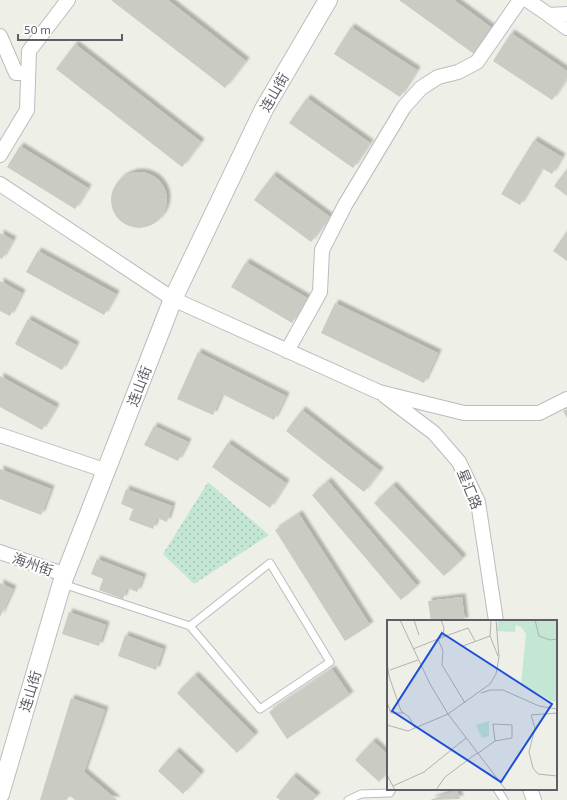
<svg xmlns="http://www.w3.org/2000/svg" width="567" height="800" viewBox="0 0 567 800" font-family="'Exo 2','Noto Sans SC',sans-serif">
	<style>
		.park { fill: url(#park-dots) }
		.building { fill: #cacbc3; filter: url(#shadow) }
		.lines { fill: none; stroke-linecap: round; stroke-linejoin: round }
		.service-casing { stroke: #bcbbc2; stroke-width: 9 }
		.minor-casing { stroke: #bcbbc2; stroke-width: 16 }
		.tertiary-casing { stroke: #bcbbc2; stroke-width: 20 }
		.service { stroke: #fff; stroke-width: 7 }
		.minor { stroke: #fff; stroke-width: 14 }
		.tertiary { stroke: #fff; stroke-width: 18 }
		.labels { text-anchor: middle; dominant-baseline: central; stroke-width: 4; stroke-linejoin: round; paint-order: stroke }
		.street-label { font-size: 14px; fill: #5f5e67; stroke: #fff }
		.inset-road { fill: none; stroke: #b1b2b0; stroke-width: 1 }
		.view { fill: #1d4ed8; fill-opacity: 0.15; stroke: #1d4ed8; stroke-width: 2 }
		.inset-edge { fill: none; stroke: #5f5e67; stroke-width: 2 }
	</style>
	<defs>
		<pattern id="park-dots" width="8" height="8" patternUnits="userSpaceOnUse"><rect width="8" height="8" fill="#c4e6d5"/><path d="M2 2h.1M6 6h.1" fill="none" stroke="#a2beb1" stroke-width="1.8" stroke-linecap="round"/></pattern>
		<filter id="shadow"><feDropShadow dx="3.5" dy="-3.5" stdDeviation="1" flood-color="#0004"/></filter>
	</defs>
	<rect width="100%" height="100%" fill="#eef0e7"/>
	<path class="park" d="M208,482l61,53 -75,49 -31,-30z"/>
	<path class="building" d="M111,0h57l78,61 -21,27z
		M399,0h55l38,28 -18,26z
		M351,27l66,43 -17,27 -66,-43z
		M511,33l56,38v7l-15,22 -59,-39z
		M75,44l126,98 -19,25 -126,-98z
		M307,98l63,45 -17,25 -64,-45z
		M534,140l28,17 -10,17 -10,-6 -22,37 -19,-11z
		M20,146l68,42 -13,21 -68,-42z
		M567,169v27l-13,-10z
		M111 200a28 28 0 1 1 56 0a28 28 0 1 1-56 0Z
		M273,175l57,42 -19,25 -57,-42z
		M567,231v30l-14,-10z
		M0,233l13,7 -11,19 -2,-1z
		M38,251l78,43 -12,21 -78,-43z
		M246,262l61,36 -15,25 -61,-36z
		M0,281l22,12 -12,23 -10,-5z
		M335,303l103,50 -14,30 -103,-50z
		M28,319l48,26 -14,25 -47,-26z
		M198,352l88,44 -12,24 -52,-26 -9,21 -36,-16z
		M0,376l56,31 -14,23 -42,-23z
		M567,409v9l-4,-7z
		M302,410l78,61 -16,21 -78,-61z
		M154,426l34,16 -10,19 -34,-16z
		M228,443l58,40 -16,25 -58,-41z
		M0,469l51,20 -10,26 -41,-16z
		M328,481l89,105 -16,14 -89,-105z
		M393,485l70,73 -19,18 -70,-73z
		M126,489l46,17 -5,16 -10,-4 -4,11 -24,-9 4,-11 -12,-5z
		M299,514l71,111 -25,16 -70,-111z
		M97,559l46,18 -6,15 -10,-4 -4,11 -24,-9 4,-11 -12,-5z
		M0,583l13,6 -13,28z
		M462,597l3,24h-34l-3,-20z
		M69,612l37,13 -7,21 -37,-12z
		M125,635l38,14 -7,21 -38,-14z
		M332,669l18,26 -63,44 -18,-27z
		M195,675l60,60 -18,18 -60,-60z
		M71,698l34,12 -21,62 33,28h-42l-6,-5 -2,5h-27z
		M373,741l15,14v17l-9,10 -24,-22z
		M176,751l25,23 -18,20 -25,-23z
		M293,776l24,20 -4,4h-33l-4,-3z
		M457,790l3,9 -30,1z"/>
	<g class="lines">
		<g class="service-casing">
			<path id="service" d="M63,584l127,42 70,83 70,-47 -60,-99 -80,63
				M497,789l7,11
				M348,800l13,-6 29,-1 2,-4"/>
		</g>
		<g class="minor-casing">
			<path id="minor" d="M527,0l22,15 18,-1
				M549,15l18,13
				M0,36l16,37h12
				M0,155l27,-45 2,-59 39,-51
				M0,184l173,115 206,93 85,21h75l28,-14
				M287,351l33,-59 2,-42 23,-45 59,-98 17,-19 17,-11 20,-5 19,-10 43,-62
				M385,396l49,37 25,29 19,40 18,119
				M0,435l107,36
				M0,552l66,23
				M530,789l4,11"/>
		</g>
		<g class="tertiary-casing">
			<path id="tertiary" d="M0,794l62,-211 111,-284 91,-190 64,-109"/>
		</g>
		<use href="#service" class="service"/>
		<use href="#minor" class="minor"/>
		<use href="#tertiary" class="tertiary"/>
	</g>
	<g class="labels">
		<g class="street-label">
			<text transform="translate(274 92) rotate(-60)">连山街</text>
			<text transform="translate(139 386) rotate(-69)">连山街</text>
			<text transform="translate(470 489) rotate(68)">星汇路</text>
			<text transform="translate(33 564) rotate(19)">海州街</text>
			<text transform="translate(30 691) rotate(-73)">连山街</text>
		</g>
	</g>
	<g transform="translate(387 620)">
		<rect width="170" height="170" fill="#eef0e7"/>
		<path d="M111,0h59v81l-4,1 -32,-18 5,-50 -5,-7 -5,-2 -1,7 -18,-1z" fill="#c4e6d5"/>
		<path d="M102,101v15l-7,2 -6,-13z" fill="#c4e6d5"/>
		<path class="inset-road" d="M13,0l30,64 18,30 58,76M27,0l5,15M148,0l4,16 11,4 7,-1M103,16l1,-16M56,17l25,-9 7,13M51,19l5,12 -1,14 23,38M76,26l27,-10 8,20M26,29l30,-12 1,-9 -3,-8M0,42l2,14 12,35 8,6 6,11M3,50l28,-10M94,73l9,-3h13l36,16 18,3M0,82l4,11h13M170,93l-26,2 4,13 -6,24 4,16 5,6 19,2M0,105l21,6 40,-17 42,-30 6,-10 3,-17 -3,-37M90,134l18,-13 17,-3v-13l-19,-1 2,17M0,155l8,15M6,166l31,-14 42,-34M49,170l9,-13 32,-24"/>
		<path class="view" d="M55,13l110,71 -51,78 -109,-71z"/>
		<rect width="170" height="170" class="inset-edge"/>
	</g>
	<path d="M18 34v6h104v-6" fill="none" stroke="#5f5e67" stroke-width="2"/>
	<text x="24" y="34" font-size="12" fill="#5f5e67" stroke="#ffffff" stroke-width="3" paint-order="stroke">50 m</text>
</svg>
